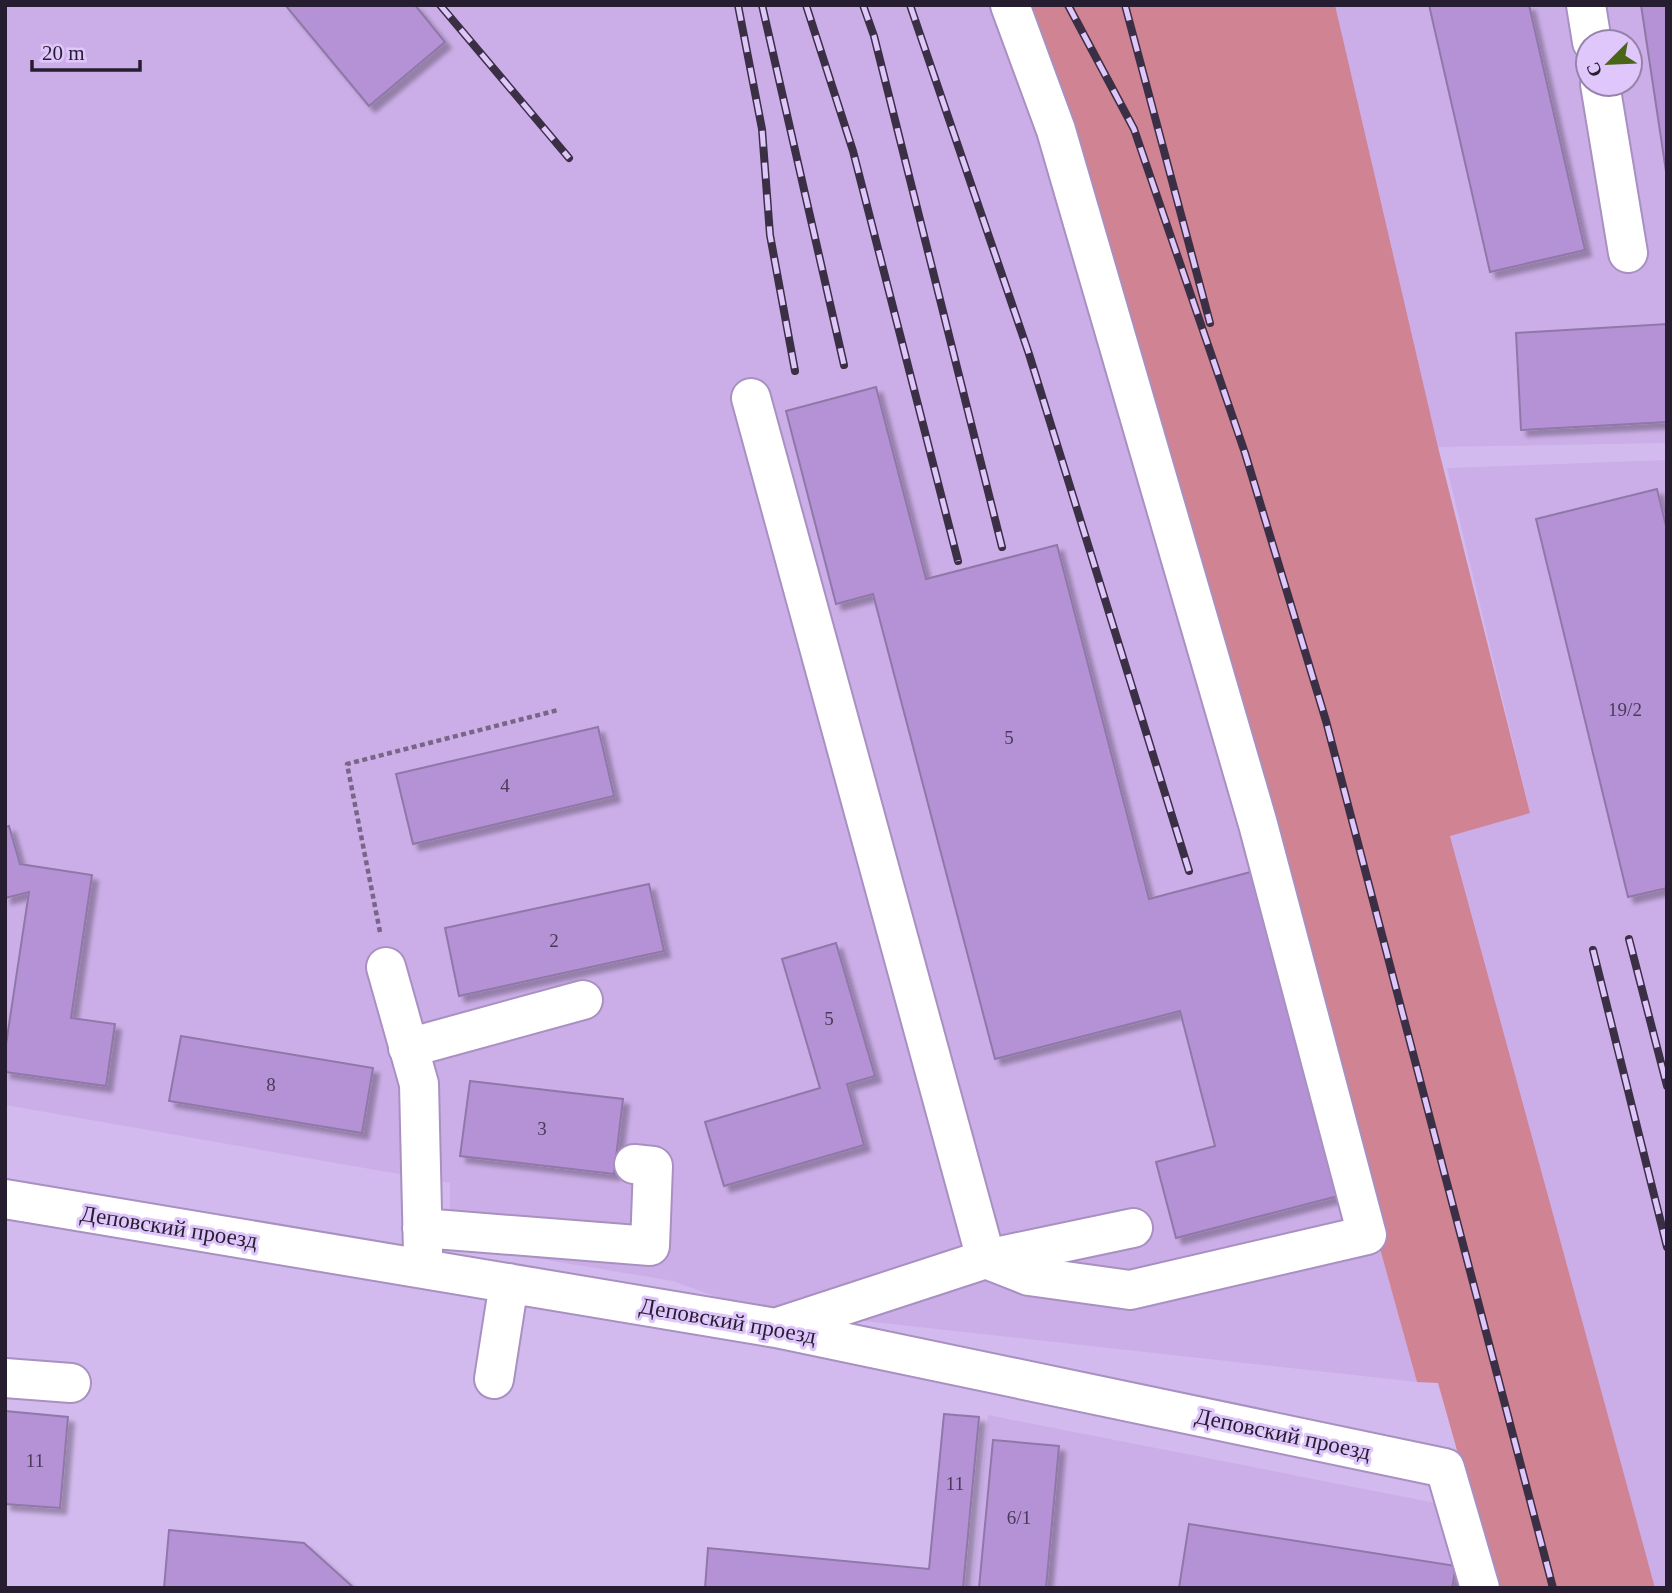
<svg xmlns="http://www.w3.org/2000/svg" width="1672" height="1593" viewBox="0 0 1672 1593" font-family="Georgia,serif">
	<style>
		.built { fill: #cbaee7; fill-rule: evenodd }
		.green { fill: #cf8393 }
		.building { fill: #b492d5; stroke: #8f78a8; stroke-width: 2; filter: url(#shadow) }
		.lines { fill: none; stroke-linecap: round; stroke-linejoin: round }
		.minor-casing { stroke: #a890c1; stroke-width: 42 }
		.path { stroke: #768; stroke-width: 4.5; stroke-dasharray: 5 3.5; stroke-linecap: butt }
		.minor { stroke: #fff; stroke-width: 38 }
		.rail-casing { stroke: #3b2f46; stroke-width: 8 }
		.rail { stroke: #e0c7fb; stroke-width: 5; stroke-dasharray: 16; stroke-linecap: butt }
		.labels { text-anchor: middle; dominant-baseline: central; stroke-width: 6; stroke-linejoin: round; paint-order: stroke }
		.number-label { font-size: 19px; fill: #4a3a59 }
		.street-label { font-size: 23px; fill: #271d30; stroke: #e0c7fb }
	</style>
	<defs>
		<filter id="shadow"><feDropShadow dx="6" dy="6" stdDeviation="2" flood-color="#0004"/></filter>
	</defs>
	<rect width="100%" height="100%" fill="#d3baee"/>
	<path class="built" d="M5,5h1016l26,43 370,1334 -670,-74 -74,-27 -223,-37v-61l-445,-78z
		M1335,5h332v438l-229,4zM1588,42h42v42h-42z
		M1667,460v1128h-12l-205,-753 80,-23 -83,-344z
		M988,1415l453,89 23,84h-492z"/>
	<path class="green" d="M1021,5h314l103,442 92,366 -80,23 205,752h-159l-58,-205 -21,-1 -370,-1334z"/>
	<path class="building" d="M415,5l30,37 -76,64 -83,-100z
		M1429,5h100l56,245 -95,22z
		M1641,5h26v173z
		M1667,324v98l-146,8 -5,-97z
		M876,387l50,192 131,-34 92,354 109,-29 84,325 -166,43 -20,-76 59,-16 -35,-135 -185,48 -122,-465 -37,10 -50,-193z
		M1657,489l10,41v358l-39,9 -92,-378z
		M598,727l16,69 -201,48 -17,-70z
		M9,826l11,38 72,11 -21,143 44,6 -9,62 -101,-14v-21l24,-159 -24,6v-71z
		M649,884l15,67 -205,45 -14,-68z
		M836,943l39,133 -28,8 17,61 -140,41 -19,-64 115,-34 -38,-129z
		M181,1036l192,32 -11,65 -193,-32z
		M470,1081l153,18 -9,75 -154,-18z
		M5,1411l63,6 -8,91 -55,-4z
		M944,1414l35,3 -16,171h-258l3,-40 221,21z
		M993,1440l66,6 -13,142h-67z
		M1189,1524l267,42 -4,22h-273z
		M169,1530l135,13 50,45h-190z"/>
	<g class="lines">
		<g class="minor-casing">
			<path id="minor" d="M1586,5l6,37
				M1600,84l28,169
				M751,398l235,861 43,17 101,14 237,-55 -109,-411 -202,-694 -46,-125
				M386,967l33,117 4,169
				M408,1048l175,-48
				M5,1199l771,129 669,140 35,120
				M422,1228l228,18 3,-80 -19,-2
				M778,1327l208,-68 147,-31
				M5,1378l66,5
				M494,1379l15,-96"/>
		</g>
		<path class="path" d="M380,932l-33,-168 211,-54"/>
		<use href="#minor" class="minor"/>
		<g class="rail-casing">
			<path id="rail" d="M440,5l129,153
				M738,5l24,124 8,106 25,136
				M762,5l82,360
				M806,5l47,146 105,410
				M863,5l11,31 128,511
				M910,5l119,349 160,517
				M1068,5l66,124 111,324 81,268 227,867
				M1125,5l85,318
				M1629,939l38,147
				M1593,950l74,297"/>
		</g>
		<use href="#rail" class="rail"/>
	</g>
	<g class="labels">
		<g class="number-label">
			<text x="1625" y="709">19/2</text>
			<text x="1009" y="737">5</text>
			<text x="505" y="785">4</text>
			<text x="554" y="940">2</text>
			<text x="829" y="1018">5</text>
			<text x="271" y="1084">8</text>
			<text x="542" y="1128">3</text>
			<text x="35" y="1460">11</text>
			<text x="955" y="1483">11</text>
			<text x="1019" y="1517">6/1</text>
		</g>
		<g class="street-label">
			<text transform="translate(169 1227) rotate(9)">Деповский проезд</text>
			<text transform="translate(728 1321) rotate(10)">Деповский проезд</text>
			<text transform="translate(1283 1434) rotate(12)">Деповский проезд</text>
		</g>
	</g>
	<rect width="1672" height="1593" fill="none" stroke="#271d30" stroke-width="14"/>
	<g transform="translate(1609 63) rotate(246)"><circle r="33" fill="#e0c7fb" stroke="#9683aa" stroke-width="2"/>
	<path d="M0-5L12 26L0 18L-12 26Z" fill="#4a6516"/>
	<text y="-10" font-size="19" font-weight="bold" text-anchor="middle" fill="#271d30">С</text>
	</g>
	<path d="M32 60v10h108v-10" fill="none" stroke="#271d30" stroke-width="3.5"/>
	<text x="42" y="60" font-size="21" fill="#271d30" stroke="#e0c7fb" stroke-width="5" paint-order="stroke">20 m</text>
</svg>
